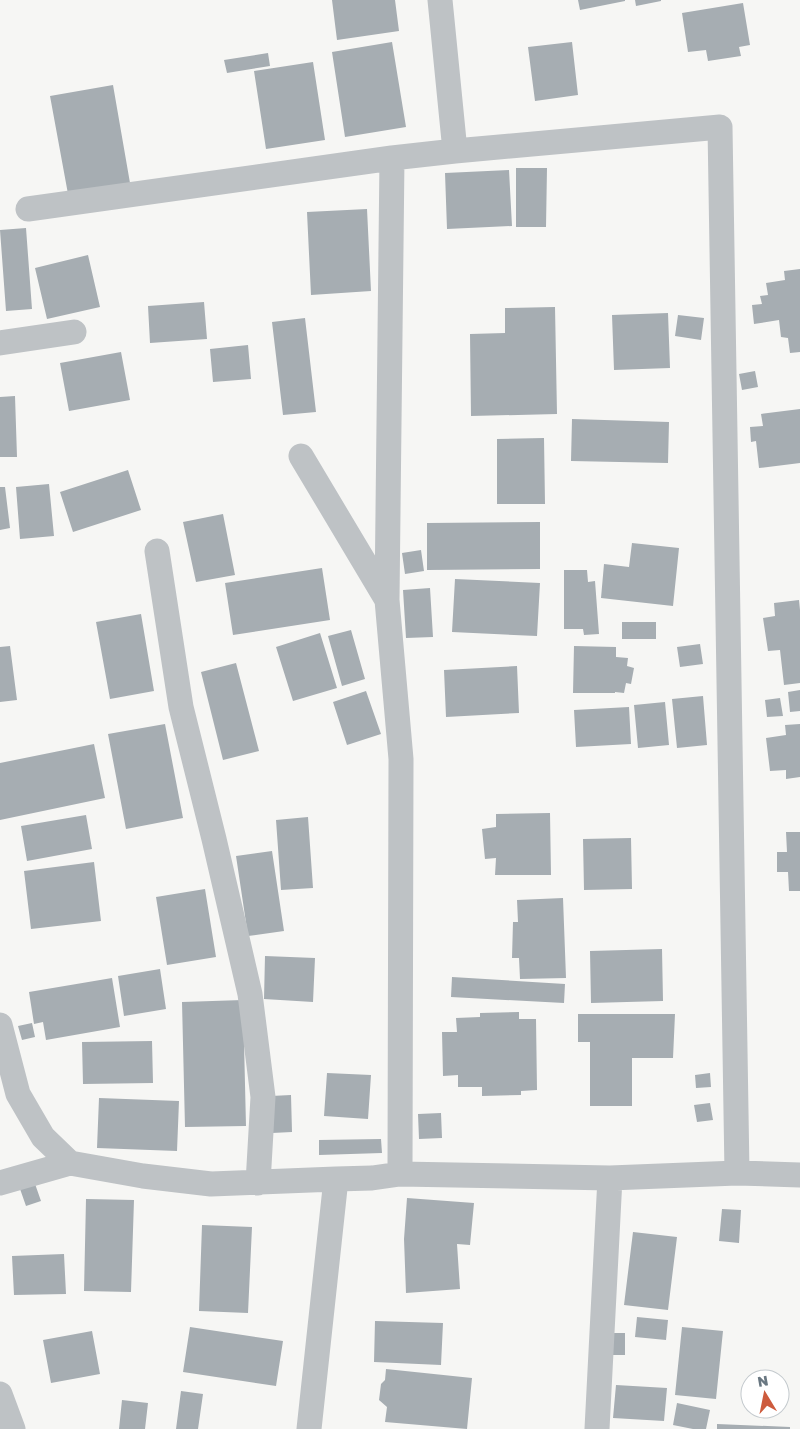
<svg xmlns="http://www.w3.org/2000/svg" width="800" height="1429" viewBox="0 0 800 1429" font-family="'Golos Text',sans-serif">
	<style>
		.building { fill: #a6adb2 }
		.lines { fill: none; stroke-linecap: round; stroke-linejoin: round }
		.street { stroke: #bec2c5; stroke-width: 25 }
	</style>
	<rect width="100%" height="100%" fill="#f6f6f4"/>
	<path class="building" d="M332,0h63l4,31 -62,9z
		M578,0h47v1l-45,9z
		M635,0h26v1l-25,5z
		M743,3l7,42 -11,2 2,9 -33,5 -2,-11 -18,2 -6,-39z
		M392,42l14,85 -61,10 -13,-85z
		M572,42l6,53 -43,6 -7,-54z
		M268,53l2,13 -43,7 -3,-13z
		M313,62l12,78 -59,9 -12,-78z
		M113,85l17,98 -62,11 -18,-98z
		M516,168h31l-1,59h-30z
		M509,170l3,56 -65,3 -2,-56z
		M367,209l4,82 -60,4 -4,-83z
		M26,228l6,81 -26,2 -6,-81z
		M88,255l12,52 -53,12 -12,-51z
		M800,269v83l-10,1 -2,-15 -7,-1 -2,-17 -25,4 -2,-19 10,-1 -2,-8 8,-1 -2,-12 19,-3 -1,-9z
		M204,302l3,37 -57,4 -2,-37z
		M555,307l2,107 -86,2 -1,-82 35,-1v-25z
		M668,313l2,55 -56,2 -2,-55z
		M678,315l26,3 -3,22 -26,-4z
		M305,318l11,94 -33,3 -11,-93z
		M248,345l3,34 -38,3 -3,-33z
		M121,352l9,48 -61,11 -9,-48z
		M755,371l3,16 -16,3 -3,-16z
		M15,396l2,61h-17v-60z
		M800,409v54l-41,5 -3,-27 -5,1 -1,-15 13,-1 -2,-12z
		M572,419l97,3 -1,41 -97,-2z
		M544,438l1,66h-48v-65z
		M128,470l13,40 -68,22 -13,-40z
		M49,484l5,52 -34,3 -4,-52z
		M0,487h5l5,41 -10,2z
		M223,514l12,61 -39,7 -13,-60z
		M540,522v47l-113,1v-47z
		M632,543l47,5 -6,58 -72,-8 3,-34 25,3z
		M421,550l3,21 -19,3 -3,-21z
		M322,568l8,52 -97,15 -8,-52z
		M564,570h23l1,12 7,-1 4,53 -15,1 -1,-6h-19z
		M455,579l85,4 -3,53 -85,-4z
		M430,588l3,49 -27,1 -3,-48z
		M799,600l1,10v73l-16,2 -4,-35 -12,1 -5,-33 12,-2 -1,-13z
		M141,614l13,77 -44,8 -14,-77z
		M622,622h34v17h-34z
		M351,630l14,49 -23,7 -14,-50z
		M320,633l17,55 -44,13 -17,-54z
		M700,644l3,20 -23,3 -3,-20z
		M10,646l7,54 -17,2v-55z
		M574,646l42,1v10l12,1 -1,8 7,2 -3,16 -5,-1 -2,10 -9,-1v1h-42z
		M236,663l23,88 -36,9 -22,-88z
		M517,666l2,47 -73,4 -2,-47z
		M800,690v21l-10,1 -2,-20z
		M366,691l15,43 -34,11 -14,-43z
		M703,696l4,49 -30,3 -5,-49z
		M780,698l3,18 -16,1 -2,-17z
		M665,702l4,43 -31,3 -4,-43z
		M629,707l2,37 -55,3 -2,-37z
		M165,724l18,94 -57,11 -18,-95z
		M800,724v53l-14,2v-9l-16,1 -4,-33 20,-3 -1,-10z
		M94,744l11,54 -105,22v-57z
		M550,813l1,62h-56l1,-17 -11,1 -3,-30 14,-2v-13z
		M86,815l6,34 -65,12 -6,-35z
		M308,817l5,71 -32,2 -5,-70z
		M786,832h14v59h-11l-1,-19h-11v-20h10z
		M631,838l1,51 -48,1 -1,-51z
		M272,851l12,80 -36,5 -12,-80z
		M94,862l7,59 -70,8 -7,-58z
		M205,889l11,68 -49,8 -11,-68z
		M563,898l3,80 -46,1 -1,-21h-7l1,-36h5l-1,-22z
		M662,949l1,52 -72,2 -1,-52z
		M265,956l50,2 -2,44 -49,-3z
		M160,969l6,40 -42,7 -6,-40z
		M452,977l113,7 -1,19 -113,-6z
		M112,978l8,49 -74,13 -3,-18 -9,2 -5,-32z
		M243,1000l3,126 -61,1 -3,-125z
		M519,1012v7h17l1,71 -16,1v4l-39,1v-9h-24v-12l-15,1 -1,-44h15l-1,-14 24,-1v-4z
		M578,1014h97l-2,44h-41v48h-42v-64h-12z
		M32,1023l3,14 -13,3 -4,-14z
		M152,1041l1,42 -70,1 -1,-42z
		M327,1073l44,2 -3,44 -44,-3z
		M710,1073l1,14 -15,1 -1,-13z
		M291,1095l1,37 -20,1 -1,-37z
		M99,1098l80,3 -2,50 -80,-3z
		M710,1103l3,17 -16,2 -3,-17z
		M441,1113l1,25 -23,1 -1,-25z
		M381,1139l1,14 -63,2v-15z
		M34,1181l7,20 -15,5 -7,-20z
		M407,1198l67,5 -4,42 -13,-1 3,45 -54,4 -2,-54z
		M86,1199l48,1 -3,92 -47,-1z
		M722,1209l19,1 -2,33 -20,-2z
		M202,1225l50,2 -4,86 -49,-2z
		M633,1232l44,5 -9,73 -44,-5z
		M64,1254l2,40 -52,1 -2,-39z
		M637,1317l31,3 -2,20 -31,-3z
		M375,1321l68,2 -2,42 -67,-3z
		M190,1327l93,14 -7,45 -93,-14z
		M682,1327l41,4 -7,68 -41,-4z
		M92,1331l8,43 -49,9 -8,-43z
		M610,1333h15v22h-15z
		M386,1369l86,9 -5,51 -82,-7 2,-15 -8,-7 2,-16 4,-4z
		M616,1385l51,3 -3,33 -51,-3z
		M181,1391l22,3 -5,35h-22z
		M122,1400l26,3 -3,26h-26z
		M677,1403l33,7 -4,19h-13l-20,-4z
		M717,1424l73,3v2h-73z"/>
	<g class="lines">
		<path class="street" d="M455,151l265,-24 17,1046
			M28,209l364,-51
			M0,343l74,-11
			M301,456l86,144 14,159 -1,415
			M157,551l24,156 33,132 36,155 13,103 -5,86
			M387,600l5,-442 63,-7 -15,-151
			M0,1025l18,69 25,43 27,26 73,13 68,8 125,-5
			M0,1183l70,-20
			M0,1394l13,35
			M309,1429l27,-250 36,-1 28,-4 210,4 127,-5 63,2
			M597,1429l13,-251"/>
	</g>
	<g transform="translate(765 1394) rotate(350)"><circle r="24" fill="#ffffff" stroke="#c3c9cd"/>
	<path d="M0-4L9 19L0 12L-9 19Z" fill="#cd5b3d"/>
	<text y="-8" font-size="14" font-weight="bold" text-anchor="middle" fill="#697781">N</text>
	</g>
</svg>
